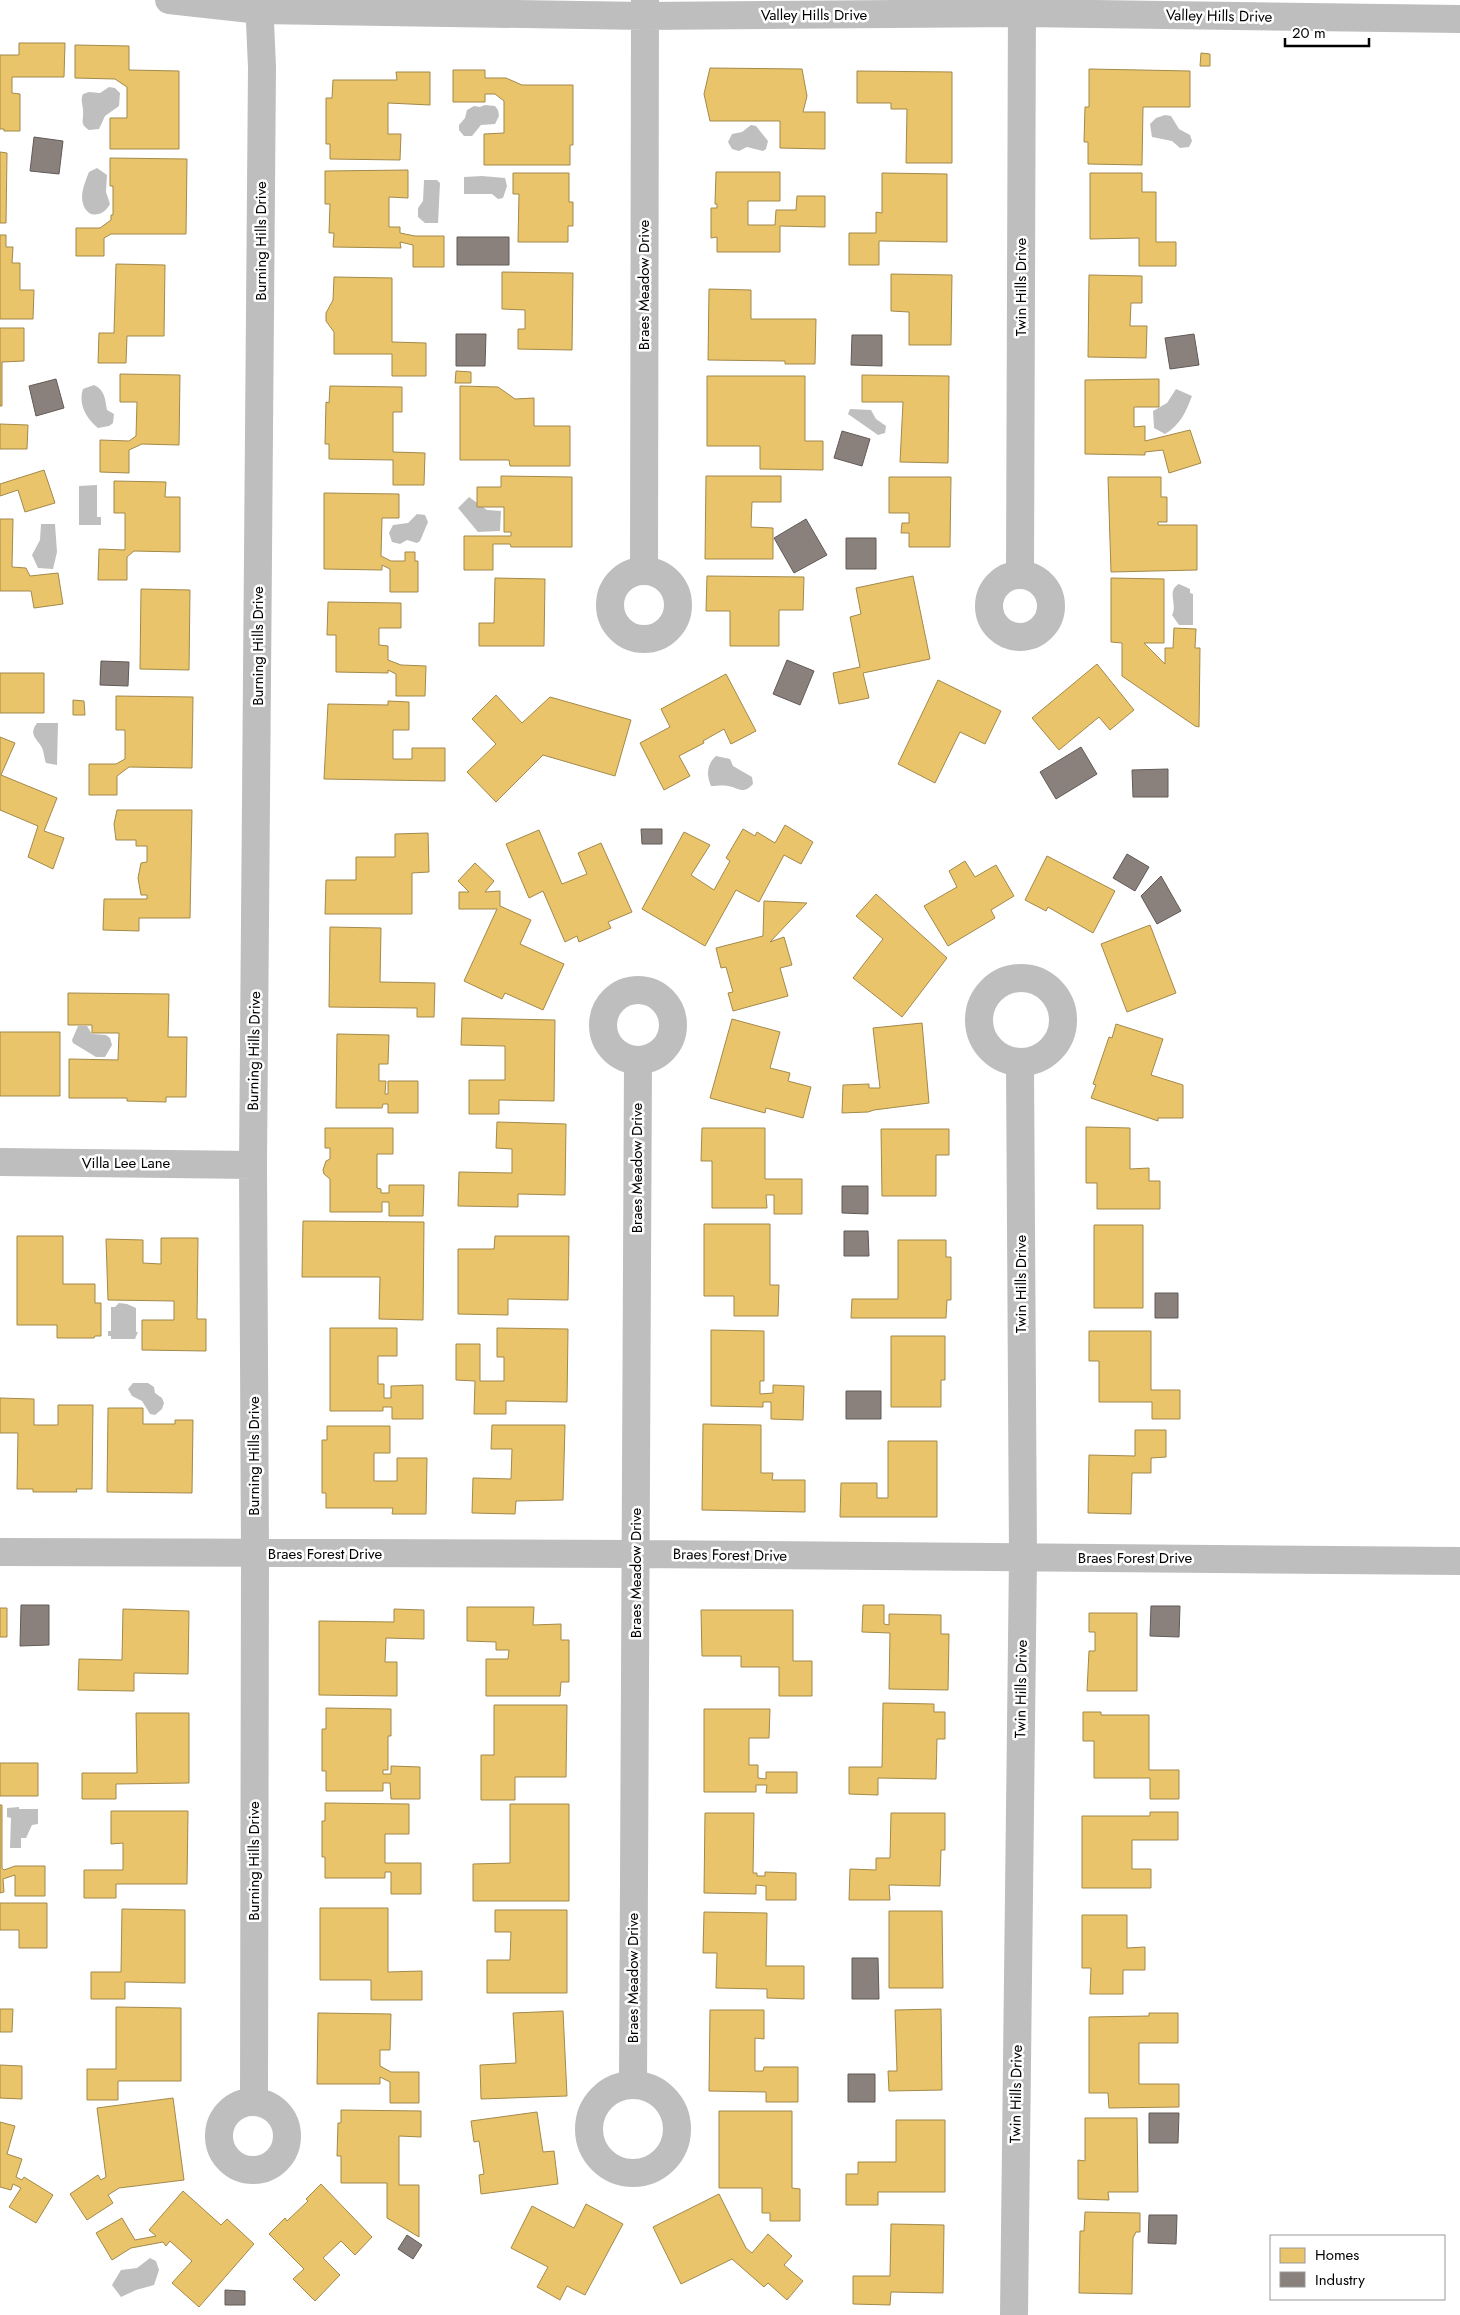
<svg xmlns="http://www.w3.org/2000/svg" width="1460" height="2315" viewBox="0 0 1460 2315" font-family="Jost,sans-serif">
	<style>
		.water { fill: #bfbfbf }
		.homes { fill: #e9c46a; stroke: #a3894a }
		.industry { fill: #8a817c; stroke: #615a57 }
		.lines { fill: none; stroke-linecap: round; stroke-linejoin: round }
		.minor { stroke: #bebebe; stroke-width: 28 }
		.labels { text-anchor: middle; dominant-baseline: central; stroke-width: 5; stroke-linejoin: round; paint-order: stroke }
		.street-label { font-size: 15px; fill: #000; stroke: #fff }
	</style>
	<rect width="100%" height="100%" fill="#fff"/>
	<path class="water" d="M109,87l6,1 5,5 -1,13 -14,10 -6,13 -10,1c-10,-6 -5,-10 -6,-19 0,-7 -3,-10 0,-17l6,-2 11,1z
		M485,105l10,1 3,4 1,6 -4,8 -14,1 -9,11h-8l-5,-6v-5l6,-7 2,-8 7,-4 6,1z
		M1165,115l6,1 8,13 11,6 2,6 -3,6 -9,1 -8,-7 -20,-4 -2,-13 6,-6z
		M751,125l5,1 12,15 -2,8 -3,2 -16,-4 -8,4 -7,-2 -4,-7 4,-8 10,-2z
		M97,168l10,7 -1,17 4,12c-6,12 -22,16 -27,0 -3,-10 2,-22 6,-32z
		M482,176l23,2 2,8 -4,12 -5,1 -6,-5h-28v-17z
		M424,180h13l3,3 -2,40h-13l-7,-6v-9l5,-7z
		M94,385c11,5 11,14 13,25l7,4 -1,9 -4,3 -11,2c-12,-10 -20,-24 -15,-39z
		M1176,389l16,7c-6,16 -12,29 -27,38l-11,-6 -1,-17 14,-8z
		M850,409l21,1 5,9 10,7 -1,7 -7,2 -30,-21z
		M97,485v32h4v8h-22v-39z
		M469,497l18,13 14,1 -1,20 -22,1 -20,-24z
		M417,514l8,1 3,7 -8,19 -3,2 -10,-3 -7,4 -8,-2 -3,-9 4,-8 15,-2z
		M41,524h14l2,28 -4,17 -15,-1 -6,-13 8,-15z
		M1179,584l11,5v4l3,1v31h-14l-7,-10c6,-11 -6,-24 7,-31z
		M37,723h21l-1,42 -11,-2c-2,-5 -2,-13 -5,-17 -6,-9 -12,-12 -4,-23z
		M716,756l14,3 3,7 19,11 1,7c-10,11 -14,4 -25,2 -6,-1 -11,0 -17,0 -5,-11 -4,-22 5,-30z
		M78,1026h9l5,8 14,1 4,3 2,7 -7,12h-9l-23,-14 -1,-3z
		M119,1303l8,1 9,4v24h2l-3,7h-24v-3h-3v-5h3v-24h4z
		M133,1383h15l6,4 1,6 7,5 2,5 -2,6 -7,6 -5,-1 -8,-13 -10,-5 -4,-7z
		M19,1807v2h19v15l-6,1 -6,13h-5v10h-11l1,-30 -4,-1v-9z
		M150,2258l6,3 3,9 -5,15 -18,5 -15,7 -9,-12 9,-15 16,-2z"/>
	<path class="homes" d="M19,43h46l-1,34h-52v16l8,1v37h-16v-2h-4v-74h19z
		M75,45l54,1v24l50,1v78h-69v-31h17v-31l-12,-8 -40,-1z
		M1201,53l9,1v12h-10z
		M710,68l92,1 5,27 -4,16h22v37l-45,-1v-27h-70l-6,-27z
		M1089,69l101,2v36h-47l-1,58 -54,-1v-22h-4l1,-35h4z
		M453,70h32v8h21l16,7h51v60h-3v20h-86v-31l20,-1v-32l-9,-7h-10v8h-32z
		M857,71l95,1v91h-46l1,-54h-16v-6h-34z
		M396,72h34v33l-42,-2v31h13l-1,26 -70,-1v-15h-4v-46h6l1,-18h64z
		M0,152l7,1 -1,70h-6z
		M110,158l77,1 -1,75h-75l-7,4v18h-28v-28h24l11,-8v-5h2v-29h-3z
		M408,170v28l-19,-1v30h11v6l15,3h29v31h-31v-22l-13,-3 1,6 -68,-1 1,-14h-5l1,-29h-5v-33z
		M716,172h64v29h-32v24h27l1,-15h20l1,-14h28v31l-45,-1v26h-63v-15l-6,1v-30h6v-4h-2z
		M513,173h56v29h4v24h-5v16h-50l1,-48h-6z
		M882,173l65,1v68l-68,-1v24h-30v-32h27v-21l6,1z
		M1090,173h52v19h14v50h20v24h-37v-28l-49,1z
		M0,235h6v12h7l-1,16h8v27h14l-1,29h-33z
		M116,264l49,1 -1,71h-37l-1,27h-28l1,-30h15z
		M502,272l71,1 -1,77 -54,-1v-20h7v-19l-23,-1z
		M891,274l61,1 -1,70h-42v-33l-18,-1z
		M1089,275l53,1v27h-11l-1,23h17l-1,32 -58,-1z
		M334,277l58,1v64l34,1v33h-34v-22h-58v-22l-8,-11v-8l7,-13z
		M709,289l42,1v29h65l-1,45h-30v-3l-77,-1z
		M0,328h24v33l-22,1v44h-2z
		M456,371l15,1v11h-16z
		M120,374l60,1 -1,70 -37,-1 -13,6v23l-29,-1v-32l29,1 7,-5 1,-34h-17z
		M862,375l87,1 -1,87 -48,-1 3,-60h-41z
		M707,376h98v65h18v29l-63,-1v-23h-53z
		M1159,379v28h-25v20l11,-1v15l45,-11 11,33 -32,10 -6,-23 -18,2v3l-60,-1v-74z
		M330,386l72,1v25h-9v40l32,1 -1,32h-31v-25l-64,-1v-15h-4l1,-42 3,1z
		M460,386l38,1 17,12 19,-1v28h36v40h-60l-1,-6h-49z
		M0,424l28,1 -1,24h-27z
		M44,470l11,33 -30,9 -7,-22 -18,6v-12z
		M501,476l71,1v70h-61l-1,-3h-17v26h-29v-34h47v-4h-7v-25h-27v-20h24z
		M706,476h75v26h-29l-1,25 22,1v31h-68z
		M889,477h62l-1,70h-41v-14h-8l1,-10h7v-10h-20z
		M1108,477h53v20h6v25h-9v3h39v45l-86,2z
		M114,481l52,1 -1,15h15v55l-46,-1 -7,6v23h-29l1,-31 26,1v-37h-11z
		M324,493l75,1v24h-17l-1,38 10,5h14v-9h10v9h3v31h-28v-23l-8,-4v5l-58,-1z
		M0,519h13l-1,48 14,1 4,8 28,-3 5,31 -29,4 -3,-17h-31z
		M707,576l97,1 -1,33h-24v36h-49v-35h-24z
		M913,576l17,83 -67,14 6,25 -30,6 -6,-31 27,-6 -10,-50 11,-3 -5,-26z
		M495,578l50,1 -1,67h-65v-23h15z
		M1111,578l53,1v64h-20l21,21v-16h8l1,-20 22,1 -1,19h5l-1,79 -4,-1 -73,-50v-33l-11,-1z
		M141,589l49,1 -1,80 -49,-1z
		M328,602l73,1v25h-22v17l9,1v14l13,5 25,1 -1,30h-29v-22l-8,-4v3l-52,-1v-37h-9z
		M1097,664l37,46 -24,20 -11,-13 -40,33 -27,-32z
		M0,673h44v40h-44z
		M726,674l30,57 -25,13 -7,-15 -21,12 1,2 -25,13 11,20 -26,14 -24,-47 30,-16 -9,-18z
		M938,680l63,31 -16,33 -25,-12 -25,51 -37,-19z
		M496,695l26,28 28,-26 81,23 -16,56 -72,-21 -47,47 -29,-30 29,-28 -24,-25z
		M116,696l77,1 -1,71 -63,-1 -12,9v19h-28v-31h27l9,-5v-29h-9z
		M73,700l11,1 1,14h-12z
		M388,701l21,1v28h-16v29h19v-11h33v33l-121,-2 4,-75 60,1z
		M0,737l15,6 -14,32 56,23 -13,33 20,7 -11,31 -25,-12 10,-31 -38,-16z
		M117,810h75l-2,108h-51v13l-36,-1 1,-31h43v-4h-6l-3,-17 3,-15 6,-1v-16h-11v-6h-20l-2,-16z
		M785,825l28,17 -12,22 -17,-9 -25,47 -23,-12 -31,56 -63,-37 42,-77 26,13 -19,30 23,15 16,-29 -4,-3 17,-29 12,7 2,-4 18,11z
		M539,830l23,54 25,-10 -9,-21 23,-10 31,69 -24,10 3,6 -32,14 -2,-6 -12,6 -22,-51 -14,7 -23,-54z
		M428,833l1,39 -17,1v41h-87l1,-34h30v-23h39v-23z
		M1047,856l68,35 -22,42 -45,-26 -2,4 -21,-11z
		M965,861l10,16 21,-12 18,31 -23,14 4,8 -47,28 -24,-40 33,-19 -8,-16z
		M475,863l19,18 -9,11 15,-1v15l31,14 -11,24 44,20 -21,46 -38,-17 -3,6 -38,-18 33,-72h-38v-17h10l-11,-11z
		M876,894l71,64 -45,59 -49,-39 30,-39 -27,-23z
		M764,901l43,2 -37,39 14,-5 8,28 -12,3 8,28 -55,15 -5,-18 5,-1 -7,-25 -5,1 -5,-20 47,-12z
		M1150,925l26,68 -49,19 -26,-68z
		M330,927l51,1 -1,54 55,1 -1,34h-17v-9l-88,-1z
		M68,993l101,1 -1,43h19l-1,60h-20v5l-39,-1v-3h-58v-39l49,1 1,-27h-27v-8h-24z
		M462,1018l93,2 -1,81 -55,-1v14h-30v-34h36v-34l-44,-1z
		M732,1019l48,13 -10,36 20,5 -2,8 23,6 -8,31 -37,-10 -1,5 -55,-15z
		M922,1023l7,80 -55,7 -6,2 -26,1 1,-28 26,-1v4h11l-7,-60z
		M1116,1024l47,15 -12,36 32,10v33h-25v3l-67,-23 5,-13 -3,-1 16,-47 3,1z
		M0,1032h60v64h-60z
		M337,1034l52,1 -1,29h-9v17h7l-1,13h3v-13h30v32h-30v-9h-5l-1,4h-46z
		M497,1122l69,2 -1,71 -47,-1v13l-60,-1 1,-34 53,1v-24l-16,-1z
		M1086,1127l44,1v41l19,-1v13h11v28h-63v-26h-11z
		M325,1128h68v26h-16v34l4,1v4h8v-8h35l-1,31h-34v-14h-7v10h-52v-33l-6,-5 -1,-4 3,-9 4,-2v-11h-5z
		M702,1128h63v51h37v35h-28v-19h-8l1,13h-55v-47h-11z
		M881,1129h68v26h-13v41h-54z
		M303,1221l121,1 -1,98 -44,-1 1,-42h-78z
		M704,1224h66v61h9l-1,31h-44v-20h-30z
		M1094,1225h49v83h-49z
		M17,1236h46v48h32v19h6v33h-6l-1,2h-37v-13h-40z
		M495,1236h74l-1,64 -60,-1v16l-50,-1v-65h36z
		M161,1238h37l-1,81h9v32l-64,-1v-30h32v-19l-66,-1 -2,-61 37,1v23l18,1z
		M898,1240h48v17h5v43h-4l-1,18h-95l1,-19h46z
		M330,1328h67v28h-19v28h6v14h7v-12l32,-1v34h-31v-12h-9v4h-53z
		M497,1328l71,1 -1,73 -61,-1v13h-32l1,-33 -19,-1v-36h24v37h24v-24h-7z
		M711,1330l53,1v50h-4v13l13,-1v-8l31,1 -1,34 -32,-1v-17h-8v5l-52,-1z
		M1089,1331h62v59h29v29h-28v-17h-53v-41h-10z
		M891,1336h54v44h-4v27h-50z
		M0,1398l34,1v26h24v-20h35l-1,84h-16l1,3h-44v-3h-16l1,-56h-18z
		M108,1408h35v16h32v-4h18l-1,73 -85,-1z
		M703,1424l58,1v48h12l-1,7h33v32l-103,-2z
		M492,1425h73l-2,75 -47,1 -1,13 -43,-1 1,-35 38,1 1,-30h-21z
		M327,1426h63v27h-16v28h23v-23h30l-1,56h-34l1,-6h-67v-15h-4v-53h5z
		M1135,1430h31v27l-15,1v15h-19l-1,41 -43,-1 1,-58 46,1z
		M888,1441h49v76h-97l1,-34h36v15h11z
		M863,1605h21v19l5,1v-11l52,1v19h8l-1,56 -59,-1 1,-56 -28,-1z
		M467,1607h67l-1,18 28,-1v16h8v42h-8l-1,14h-74v-37h22l1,-9h-13v-8l-29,-1z
		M0,1608h7v29h-7z
		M123,1609l66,2 -1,63 -54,-1v18l-56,-1 1,-31 43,1z
		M394,1609l30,1v29l-38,-1 -1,24h12v34l-78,-1v-74l75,1z
		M701,1610h92v51h19v35h-33v-29h-38v-11h-39z
		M1089,1613h48v78h-50l2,-40h6v-19h-6z
		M883,1703l51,1v8h11v27h-8l-1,40 -58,-1v17l-29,-1v-27h33z
		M494,1705h73l-1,72h-51v23h-34v-45h13z
		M326,1708l65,1v27h-3v34h-5v4h8v-8l29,1v32h-29l-1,-16h-7v8h-57v-20h-4v-42h4z
		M704,1709h66l-1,29h-20v27h9v13l8,1v-7h31v21h-31l1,-8h-11v7h-52z
		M1083,1712h18v3h48v55h30v29h-29v-21h-56v-37h-11z
		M136,1713h53v70l-73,1v15h-34v-26h55z
		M0,1763h38v33h-38z
		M325,1803l84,1v30h-24v29h36v31h-30v-22h-6v6h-60v-21h-3v-36h3z
		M510,1804h59v97h-96v-37l37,-1z
		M0,1805h2v63l2,2 11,-4h30v30h-30v-21l-12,4 1,13 -4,1z
		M111,1811h77l-1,73h-71v14h-32v-28h39v-27l-12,1z
		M1150,1812h28v28h-46v29h19v19h-69v-72h68z
		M705,1813h49l-1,60h4v3h8v-4l31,1v27h-30v-14l-10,-1v9l-52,-1z
		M891,1813h54v37h-4l-1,36 -51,-1 1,15h-41l1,-31 26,1v-12h14z
		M0,1903h47v45h-28v-18h-19z
		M320,1908h68v64l34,-1v29h-51v-20h-51z
		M122,1909l63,1v73l-60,-1v17h-34v-27h30z
		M495,1910h72v83h-80v-33h23l1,-28h-16z
		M889,1911h53l1,77h-54z
		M704,1912l63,1 -1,53h38v33l-37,-1v-9l-51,-1 1,-35h-14z
		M1082,1915h45v33l18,-1v23h-22v24h-33l1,-26h-9z
		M116,2007l65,1v73h-63v19h-31v-31h29z
		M0,2009h13l-1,23h-12z
		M941,2009l1,81 -53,1 -1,-20h9l-2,-61z
		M710,2010h54v29l-9,-1v33h8l1,-4h34v35h-32v-10l-57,-1z
		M563,2011l4,85 -86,3 -1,-34 36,-2 -3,-50z
		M318,2013l73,1 -1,36h-10v16l11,6h28v31h-29v-21l-10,-5v7h-63z
		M1149,2013h29v30h-39v41h40v23l-70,1 -1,-15h-19v-76l60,-1z
		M0,2065l22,1v33l-22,-1z
		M173,2098l11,82 -65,8 -11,7 5,8 -26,17 -17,-26 28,-19 3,5 5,-3 -9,-69z
		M341,2110l80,1v26l-22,-1v49h20v52l-32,-19v-35h-46v-27h-4l1,-33h3z
		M719,2111h73v77l8,1v32h-30v-8h-8v-25h-43z
		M537,2112l6,40 11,-1 4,33 -77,10 -2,-19 5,-1 -5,-33 -5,1 -3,-21z
		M1085,2118h52l1,74h-30l1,8 -31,-1v-39l7,1z
		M896,2120h49v72h-67v13h-32v-31h12v-12h38z
		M0,2122l15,4 -8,28 15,5 -6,18 6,3 2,-3 29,18 -17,28 -27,-16 12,-19 -8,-4 -2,6 -11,-3z
		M321,2184l51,53 -17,18 -14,-14 -18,17 17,17 -25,26 -22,-22 11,-10 -35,-35 16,-16 2,3 21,-20 -2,-2z
		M183,2191l38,34 6,-6 27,25 -55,63 -27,-24 20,-22 -22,-20 -4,5 -3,-4 -32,6 -19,12 -16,-27 26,-15 13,22 21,-4 -7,-6z
		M719,2194l27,54 6,5 16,-19 24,22 -8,9 19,16 -16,19 -19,-17 -4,4 -32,-28 -51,25 -28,-57z
		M586,2204l37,20 -38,71 -18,-9 -7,14 -23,-13 11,-20 -37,-19 21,-42 42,22z
		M1085,2212l55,1v19h-4l-3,6 -1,56 -53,-1 1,-62h4z
		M891,2224l53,1 -1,68 -52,-1 -1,13 -37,-1v-28h37z"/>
	<path class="industry" d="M34,137l29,4 -4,33 -29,-3z
		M457,237h52v28h-52z
		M456,334h30l-1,32h-29z
		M1194,334l5,31 -29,4 -5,-31z
		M852,335h30v31l-31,-1z
		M56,379l8,29 -28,8 -7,-30z
		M842,431l28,8 -8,27 -28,-8z
		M806,519l21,36 -33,18 -20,-35z
		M846,538h30v31h-30z
		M787,660l27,11 -14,34 -27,-11z
		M101,661l28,1 -1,24 -28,-1z
		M1081,747l16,27 -41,25 -16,-27z
		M1168,769v28h-35l-1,-27z
		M641,829h21v15h-20z
		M1127,854l22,13 -14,24 -22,-13z
		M1161,876l20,35 -24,13 -16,-28z
		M842,1186h26v28l-26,-1z
		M844,1231h24l1,25h-25z
		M1155,1293h23v25h-23z
		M846,1391h35v28h-35z
		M21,1605h28v40l-29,1z
		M1151,1606h29l-1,31 -29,-1z
		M852,1958h26l1,41h-27z
		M848,2074h27v28h-27z
		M1149,2113h30l-1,30h-29z
		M1149,2215h28l-1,29 -28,-1z
		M407,2235l15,10 -9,14 -15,-10z
		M225,2290l20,1v14h-20z"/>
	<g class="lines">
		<path class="minor" d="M169,0l90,10 386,6 377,-3 438,6
			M644,571l1,-571
			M610 605a34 34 0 1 1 68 0a34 34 0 1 1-68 0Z
			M1020,574l2,-574
			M989 606a31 31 0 1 1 62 0a31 31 0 1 1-62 0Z
			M979 1020a42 42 0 1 1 84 0a42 42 0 1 1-84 0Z
			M603 1025a35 35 0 1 1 70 0a35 35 0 1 1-70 0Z
			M0,1162l253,3
			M0,1552l636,2 824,7
			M633,2085l5,-1024
			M589 2129a44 44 0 1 1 88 0a44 44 0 1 1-88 0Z
			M254,2101l1,-547 -2,-389 9,-1098 -3,-67
			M219 2136a34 34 0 1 1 68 0a34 34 0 1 1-68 0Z
			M1014,2315l9,-758 -3,-493"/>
	</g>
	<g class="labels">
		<g class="street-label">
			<text x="814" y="15">Valley Hills Drive</text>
			<text transform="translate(1219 16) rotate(1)">Valley Hills Drive</text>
			<text transform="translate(261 241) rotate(-90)">Burning Hills Drive</text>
			<text transform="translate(644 285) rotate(-90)">Braes Meadow Drive</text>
			<text transform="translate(1021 287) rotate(-90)">Twin Hills Drive</text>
			<text transform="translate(258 646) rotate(-90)">Burning Hills Drive</text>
			<text transform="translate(254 1051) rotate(-89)">Burning Hills Drive</text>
			<text x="126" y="1163">Villa Lee Lane</text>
			<text transform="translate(637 1168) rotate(-90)">Braes Meadow Drive</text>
			<text transform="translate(1021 1284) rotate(-90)">Twin Hills Drive</text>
			<text transform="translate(254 1456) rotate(-90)">Burning Hills Drive</text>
			<text x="325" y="1554">Braes Forest Drive</text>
			<text transform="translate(730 1555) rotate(1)">Braes Forest Drive</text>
			<text x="1135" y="1558">Braes Forest Drive</text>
			<text transform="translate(636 1573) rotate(-90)">Braes Meadow Drive</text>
			<text transform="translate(1021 1689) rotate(-89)">Twin Hills Drive</text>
			<text transform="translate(254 1861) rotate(-90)">Burning Hills Drive</text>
			<text transform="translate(633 1978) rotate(-90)">Braes Meadow Drive</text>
			<text transform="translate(1016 2094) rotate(-89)">Twin Hills Drive</text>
		</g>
	</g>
	<rect x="1270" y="2235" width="175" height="65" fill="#ffffff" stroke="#999999"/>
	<rect x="1280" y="2248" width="25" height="15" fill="#e9c46a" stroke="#999999"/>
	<text x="1315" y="2260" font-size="15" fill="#000000">Homes</text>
	<rect x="1280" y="2272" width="25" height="15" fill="#8a817c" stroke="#999999"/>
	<text x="1315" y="2285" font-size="15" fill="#000000">Industry</text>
	<path d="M1285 38v8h84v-8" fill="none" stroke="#000000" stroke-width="2.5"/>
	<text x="1292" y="38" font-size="15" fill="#000000" stroke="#ffffff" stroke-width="4" paint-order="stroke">20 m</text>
</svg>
